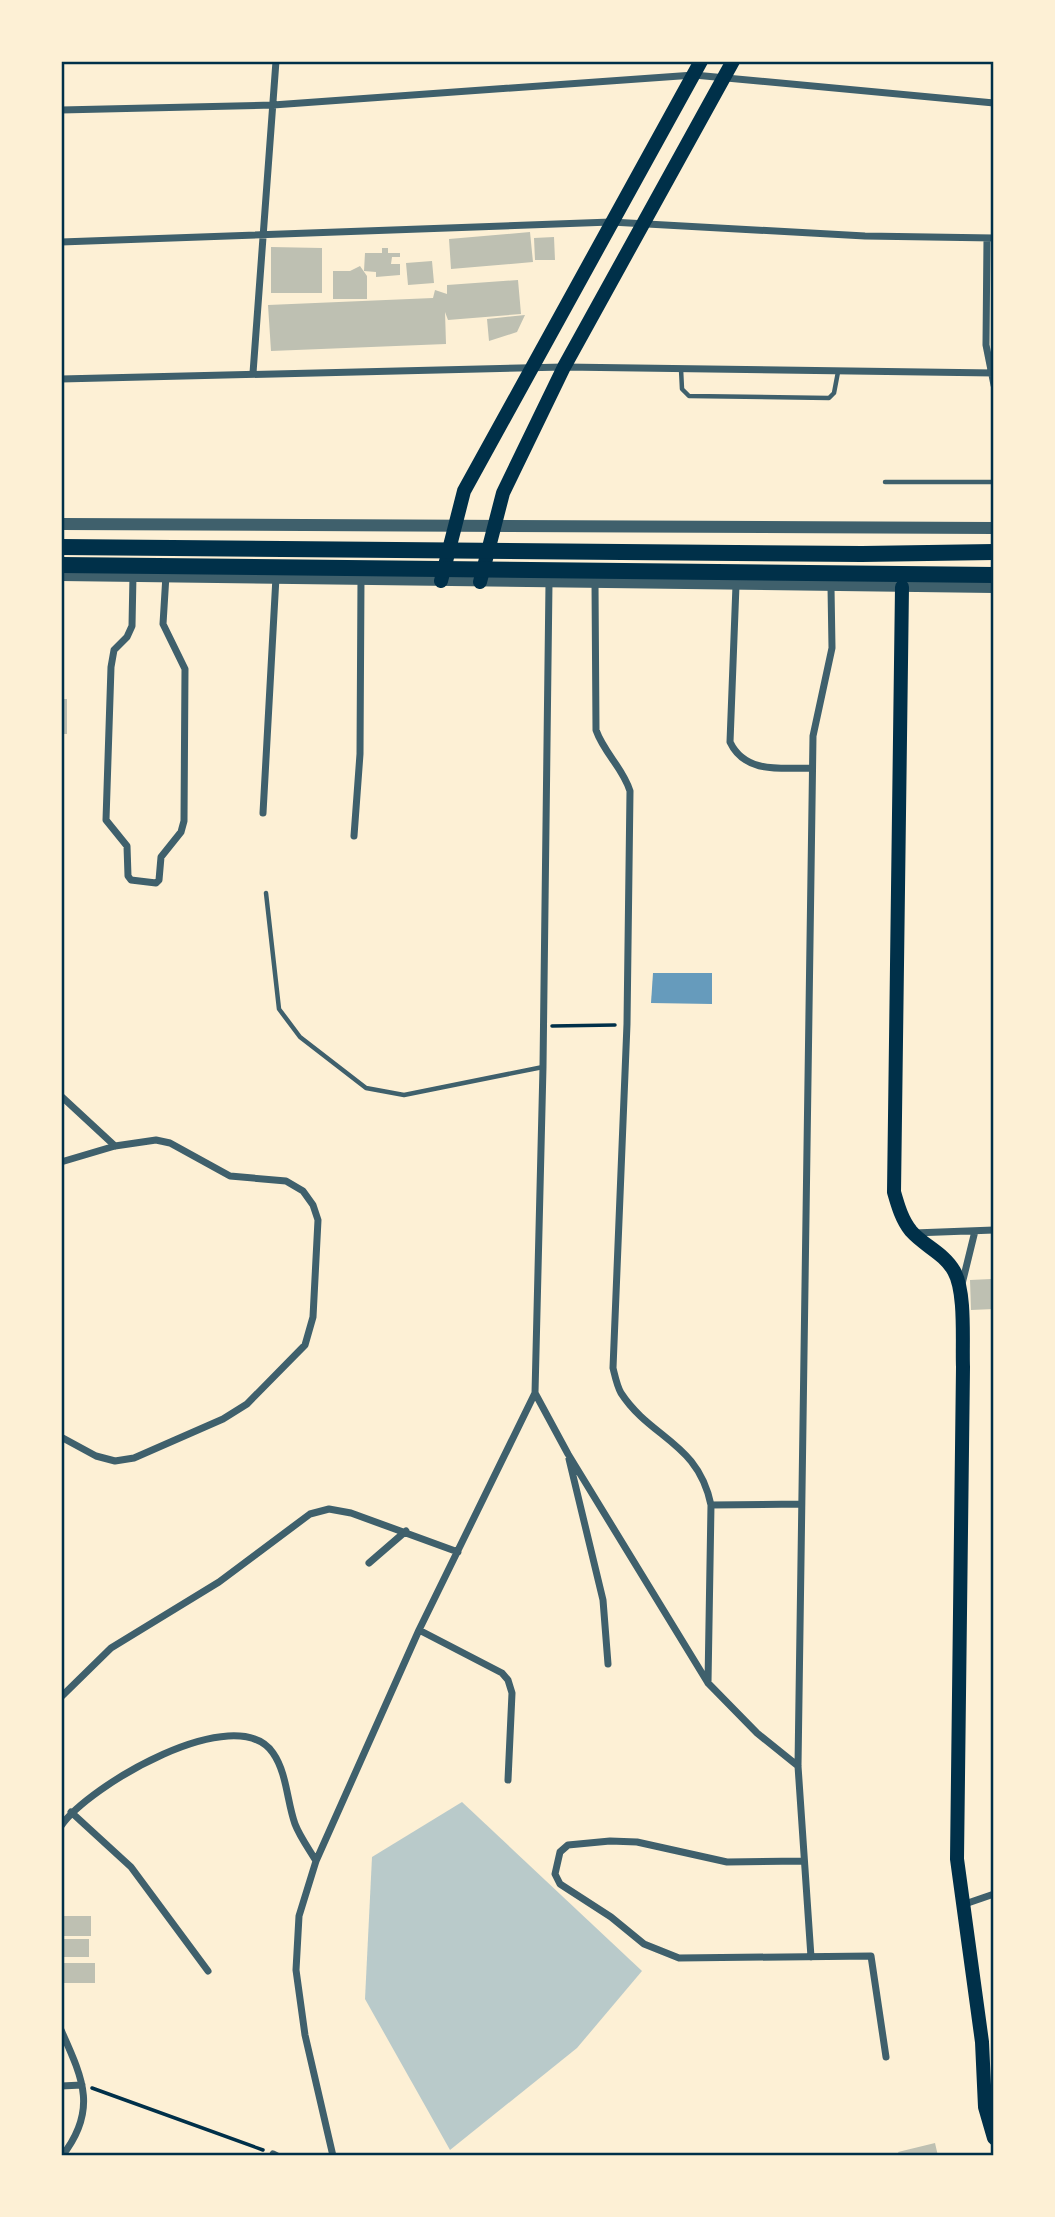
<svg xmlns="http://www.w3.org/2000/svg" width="1055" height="2217" viewBox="0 0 1055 2217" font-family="Arial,sans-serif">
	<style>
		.green { fill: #b9caca }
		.water { fill: #669bbc }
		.building { fill: #bec0b2 }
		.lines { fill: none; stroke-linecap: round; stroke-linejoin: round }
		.path { stroke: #003049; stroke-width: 3.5 }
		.service { stroke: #3f606c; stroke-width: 4.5 }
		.minor { stroke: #3f606c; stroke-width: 7 }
		.tertiary { stroke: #3f606c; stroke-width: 12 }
		.secondary { stroke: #003049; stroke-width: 14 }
		.primary { stroke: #003049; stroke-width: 16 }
		.neatline { fill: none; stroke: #003049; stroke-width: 2.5 }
	</style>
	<rect width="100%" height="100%" fill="#fdf0d5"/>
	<path class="green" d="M462,1802l180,169 -65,77 -127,102 -85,-151 7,-142z"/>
	<path class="water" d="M653,973h59v31l-61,-1z"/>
	<path class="building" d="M530,232l3,30 -82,7 -2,-30z
		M554,237l1,23h-20l-1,-22z
		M271,247l51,1v45h-51z
		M382,248h6v5h12v4h-8l-1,7h9v11l-24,2v-5l-12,-1 1,-18h17z
		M432,261l2,22 -26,2 -2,-22z
		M360,266l7,10v23h-34v-28h17z
		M518,280l3,34 -73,6 -3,-8 1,32 -175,7 -3,-46 165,-7 2,-8 12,4v-9z
		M525,315l-8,17 -28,9 -2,-22z
		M61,699h6v35h-6z
		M993,1271l1,38 -23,1 -1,-30 21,-1z
		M61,1916h30v20h-30z
		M61,1939h28v18h-28z
		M63,1963h32v20h-32z
		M935,2143l3,13h-38l-2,-4z"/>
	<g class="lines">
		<path class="path" d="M552,1026l63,-1
			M92,2088l171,62"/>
		<path class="service" d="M681,369l1,20 7,7 140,2 5,-5 4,-21
			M885,482h109
			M266,893l13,116 21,28 66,51 38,7 139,-28"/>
		<path class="minor" d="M61,110l212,-5 421,-30 300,28
			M987,238l-1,107 8,40
			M61,242l550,-20 254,14 129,2
			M253,373l23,-312
			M61,379l503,-12 430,6
			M133,575l-1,51 -5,11 -13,13 -3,17 -5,153 21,26 1,30 3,4 25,3 3,-3 2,-23 20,-25 3,-11 1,-152 -22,-45 3,-49
			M595,583l1,147c8,23 27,38 34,61l-3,233 -14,344c2,8 4,18 8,25 30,46 77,49 90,112l-3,178
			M736,585l-6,157c15,32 51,26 82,26
			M263,813l13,-236
			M354,836l6,-82 1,-176
			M61,1096l54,50
			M61,1162l54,-16 41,-6 14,3 60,33 56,5 17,10 10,14 5,15 -5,97 -8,28 -58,59 -24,15 -89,39 -19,3 -19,-5 -35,-19
			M914,1233l80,-3
			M962,1284l13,-53
			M535,1393l33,61 140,229 49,50 41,33
			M569,1459l34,141 5,64
			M711,1505l90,-1
			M369,1563l37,-32
			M419,1630l83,43 6,7 4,13 -4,87
			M61,1697l50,-49 108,-66 91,-68 19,-5 22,4 107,39
			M71,1812l60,55 77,104
			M61,1826c27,-40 175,-127 212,-73 14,20 14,49 22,71 5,13 14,25 21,37
			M802,1861l-75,1 -90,-20 -27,-1 -42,4 -8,7 -5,22 5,10 51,33 33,27 35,14 192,-2 15,101
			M962,1905l32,-11
			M811,1957l-13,-191 15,-1030 19,-88 -1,-61
			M61,2030c22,49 37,80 1,126
			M61,2086l21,-1
			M273,2154l4,2
			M333,2156l-28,-121 -9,-65 3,-54 17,-55 103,-231 116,-237 8,-326 6,-484"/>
		<path class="tertiary" d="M61,524l933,4
			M61,575l933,12"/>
		<path class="secondary" d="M441,581l23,-90 237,-430
			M480,582l23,-89 61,-126 169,-306
			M902,587l-8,605c4,14 8,28 17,39 13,15 33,22 43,40 12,21 8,71 9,96l-6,492 25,183 3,65 9,31"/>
		<path class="primary" d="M61,547l801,7 132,-2
			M61,565l933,10"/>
	</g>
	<rect width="1055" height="2217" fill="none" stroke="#fdf0d5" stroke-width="126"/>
	<rect x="63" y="63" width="929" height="2091" class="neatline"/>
</svg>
